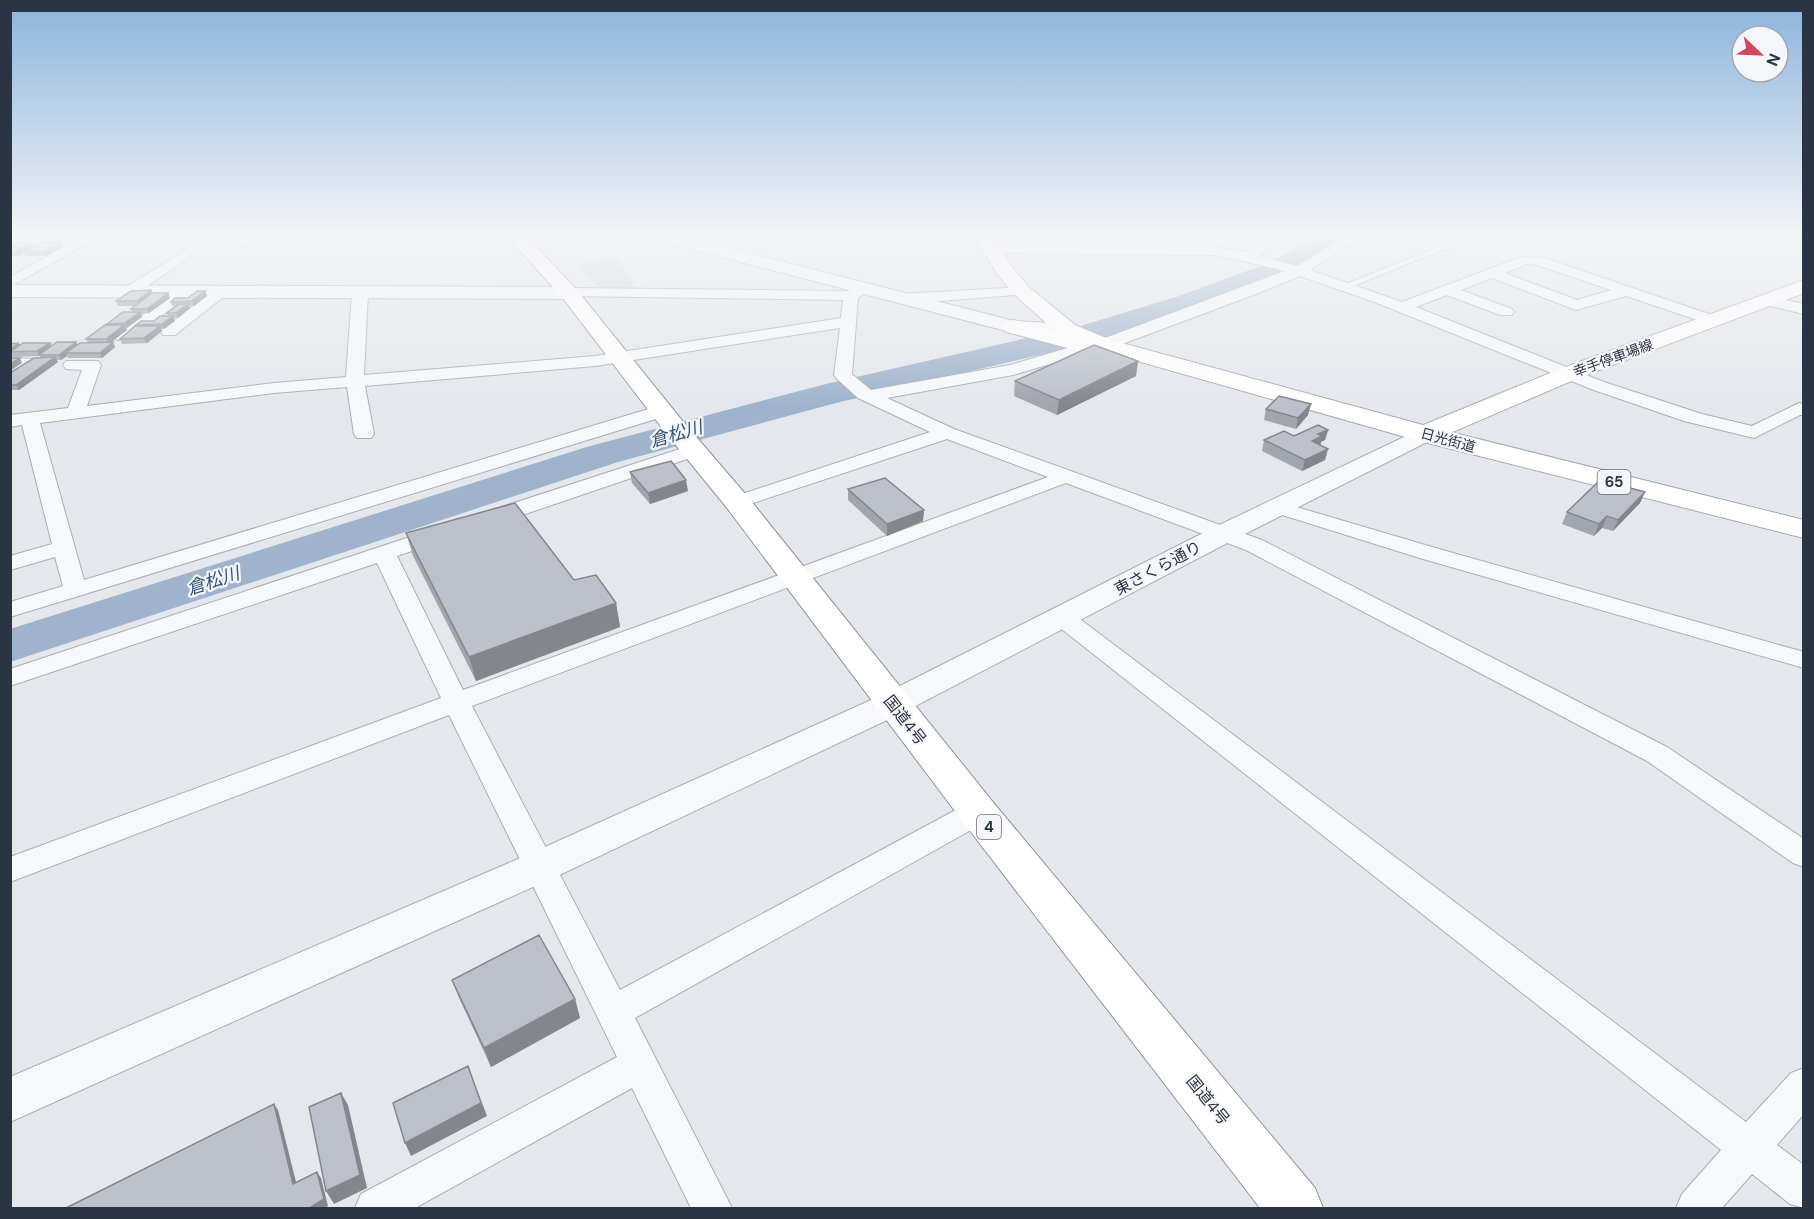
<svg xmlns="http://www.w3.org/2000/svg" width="1814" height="1219" viewBox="0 0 1814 1219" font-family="'DM Sans','Noto Sans JP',sans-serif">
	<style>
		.built { fill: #d2d6de }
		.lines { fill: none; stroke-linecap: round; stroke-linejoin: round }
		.river { fill: #9fb4cc; fill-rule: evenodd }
		.service-casing { stroke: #a9aeb7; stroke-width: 2 }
		.minor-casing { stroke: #a9aeb7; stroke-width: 2 }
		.tertiary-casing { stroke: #a9aeb7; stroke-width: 2 }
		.secondary-casing { stroke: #a9aeb7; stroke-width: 2 }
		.primary-casing { stroke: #a3abb8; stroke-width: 2 }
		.trunk-casing { stroke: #8b94a3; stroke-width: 2 }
		.service { fill: #f7f8fa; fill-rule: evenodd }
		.minor { fill: #f7f8fa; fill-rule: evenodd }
		.tertiary { fill: #f7f8fa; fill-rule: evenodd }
		.secondary { fill: #fff; fill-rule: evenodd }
		.primary { fill: #fff; fill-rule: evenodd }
		.trunk { fill: #fff; fill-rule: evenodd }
		.wall { fill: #a1a5ae }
		.shaded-wall { fill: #83868d }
		.building { fill: #bbc0ca; stroke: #83868d; stroke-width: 1.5 }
		.labels { text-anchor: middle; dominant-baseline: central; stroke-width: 4.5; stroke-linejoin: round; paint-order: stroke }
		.far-street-label { font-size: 14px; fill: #2b3445; stroke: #f4f6f9 }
		.shield { fill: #f4f6f9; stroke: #676e7b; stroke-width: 1.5 }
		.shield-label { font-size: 15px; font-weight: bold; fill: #2b3445 }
		.street-label { font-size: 16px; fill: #2b3445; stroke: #f4f6f9 }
		.water-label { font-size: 18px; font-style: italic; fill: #34527a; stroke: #f4f6f9 }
	</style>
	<rect width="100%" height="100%" fill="#e4e7ec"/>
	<path class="built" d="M618,258l17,31 -34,-1 -27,-24z"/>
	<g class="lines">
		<path class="river" d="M1323,234h34l-4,6 -67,36 -88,35 -99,30 -263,62 -218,59 -608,200v-33l580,-183 240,-63 250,-57 96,-29 90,-33z"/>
		<g class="service-casing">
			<path id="service" d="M1497,234h12l-70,17 -93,38 -7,-2 96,-39z"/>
		</g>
		<g class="minor-casing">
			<path id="minor" d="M87,234h17l-94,53v-10l52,-29 -52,-1v-8l65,2z
				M203,234h15l-9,5 -5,-1z
				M250,234h16l-15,11h-10l-2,-3z
				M297,234h58c-8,9 -49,7 -58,0z
				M1263,234h14l-7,13 -11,9 38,10 53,-32h17l-57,36 92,32 119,-45 23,1 177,60 2,3 -8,5 -6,-2 -83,-28 -50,14 -84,-32 -31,12 51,19 2,3 -2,3h-12l-53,-20 -31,12 188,75 98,32 50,12 47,-23 5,1v11h-4l-46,23 -70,-17 -93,-32 -214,-86 -77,-27 -44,18 -147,55 -6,1 -7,-3 -2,4 -81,24 -126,23 67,31 308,111 405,207 137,92v28l-11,-4 -146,-102 -401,-211 -180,-67 -594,223 148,284 347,-186 11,-3 11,3 4,8 -4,8 -354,198 97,190h-41l-59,-120 -217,120h-60l6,-14 256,-137 -168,-342 -439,167v-25l431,-159 -64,-135 -367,123v-17l430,-142 8,2 3,5 -3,5 -51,17 66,134 585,-213 -101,-38 -203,67 -7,2 -7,-2 -3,-4 3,-4 200,-66 -72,-34 -21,-19 -3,-4 6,-47 -245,38 -230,20 9,48 -3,4h-14l-3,-4 -7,-47 -73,6 -234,30 44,157 571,-173h14l2,4 -2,4 -659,202v-15l53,-16 -8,-29 -45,13v-14l42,-12 -30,-119 -12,2v-12l58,-7 14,-38 -16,-1 -3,-4 3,-4h32l3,4 -14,41 187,-23 72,-6 6,-85 8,-5 8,5 -4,83 231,-19 246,-38 2,-18 -279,-4 -3,-3 3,-3 5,-2 279,3 16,-6 7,4 -13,9 -6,76 19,16 139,-25 78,-23 7,3 2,-4 188,-70 -69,-16 -227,-2 -7,-4 2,-3 232,1 29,5 14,-10zM1527,264l10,1 74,25 -34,10 -72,-27z
				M1789,234h15v5l-13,-2z
				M849,235l7,4 -2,3 -81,2 -7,-4 7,-4z
				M184,251l5,1 2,3 -2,3 -54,36h-10l-2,-3 2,-3z
				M185,287l7,4 -2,3 -61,46h-12l-2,-3 2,-3 63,-46z
				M222,287l5,1 2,3 -2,3 -52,41h-12l-2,-3 2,-3 54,-41z
				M1022,287l7,4 -2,3 -125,10 -8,-5 8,-5z
				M1767,296l37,8v10l-42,-10 -3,-3z
				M10,358l25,1 3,4 -22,17 -6,1z
				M695,444l7,2 3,4 -3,4 -206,70 -8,1 -8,-1 -3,-5 3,-5z
				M1276,501l163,48 365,103v16l-381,-109 -154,-48 -4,-4 4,-4z
				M1063,611l9,2 674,509 45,-49 13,-5v46l-27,31 27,20v43l-14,-4 -38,-30 -30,34h-46l6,-14 39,-44 -667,-527 -3,-5 3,-5z"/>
		</g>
		<g class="tertiary-casing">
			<path id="tertiary" d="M647,234h28l339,87 53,3 7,2 3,4 -3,4 -7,2 -53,-3 -365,-95z
				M10,285l559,2 7,2 2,4 -2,4 -7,2 -559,-2z
				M1425,427l8,2 4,5 -4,5 -198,100 -331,173 -351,166 -543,244v-45l515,-221 355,-160 335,-169z"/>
		</g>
		<g class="secondary-casing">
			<path id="secondary" d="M1804,280v13l-228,86 -142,61 -9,2 -9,-2 -4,-6 4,-6 144,-59z"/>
		</g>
		<g class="primary-casing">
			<path id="primary" d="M972,234h18l22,33 17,20 46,38 36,15 323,88 370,92v18l-388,-98 -328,-93 -9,4 -73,-19 -3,-5 3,-5 8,-2 41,11 -40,-36 -17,-20z"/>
		</g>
		<g class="trunk-casing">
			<path id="trunk" d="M505,234h19l52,55 104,129 67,78 245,305 323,387 8,20h-63l-296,-385 -237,-315 -65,-80 -100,-131z"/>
		</g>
		<use href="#service" class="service"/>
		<use href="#minor" class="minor"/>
		<use href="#tertiary" class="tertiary"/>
		<use href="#secondary" class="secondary"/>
		<use href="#primary" class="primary"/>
		<use href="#trunk" class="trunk"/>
	</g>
	<path class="wall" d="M27,234h60l-11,6h-22l-2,-3 -6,3h-20l-2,-4z
		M10,243h3l1,1 18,-1 2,3h30l-18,10h-21l-1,-3 -6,3h-8z
		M205,291l2,5 -13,10h-5l1,2 -12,10h-4l1,3 -11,8h-3l1,2 -15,12 -25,1 -2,-5 17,-13 -1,-1 18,-4 14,-5 -1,-3 9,-7h-4l-1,-4 17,-4z
		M153,293h15l2,5 -21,15 -8,1 1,3 -16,11 1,2 -17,12h3l2,5 -13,11h-34l-1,-2 -6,4h-5l2,2 -39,28h-8l1,2 -2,2v-21l30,-15v-2l-27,1 -1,-2 -2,1v-12l10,1 30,-2 2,3 24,-4 1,3 11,-2 -2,-4 22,-14 -1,-1 26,-12 -2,-3 5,-3h-18l-2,-5z
		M1138,361l-2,15 -79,39 -43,-19 1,-15z
		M1266,409l42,6 -12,14 -32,-9z
		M1328,430l-3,10 -4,2 -1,3 8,4 -3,11 -23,11 -40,-20 2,-11z
		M630,472l58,19 -38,13 -18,-21z
		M848,489l76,21 -1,11 -36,15 -39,-36z
		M1645,492l-5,11 -27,28 -11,-3 -8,8 -32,-12 5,-12z
		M406,533l168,47 42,23 4,24 -144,54 -63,-125z
		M452,980l123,19 5,19 -89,49 -31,-67z"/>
	<path class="shaded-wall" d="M10,234h7l-7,4z
		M47,234h10l-5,1v2l-6,3 -2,-4z
		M77,234h10l-11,6 -2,-4z
		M62,242l2,4 -18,10 -2,-4z
		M32,243l2,4 -11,5 1,1 -6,3 -2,-5z
		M151,290l2,5 -14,11 -2,-5z
		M205,291l2,5 -13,10 -2,-5z
		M168,293l2,5 -21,15 -2,-4z
		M188,304l2,4 -12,10 -2,-5z
		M140,312l2,5 -15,11 -2,-5z
		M173,316l2,5 -11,8 -2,-5z
		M124,325l3,5 -18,14 -3,-5z
		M160,326l2,5 -15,12 -3,-5z
		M76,342l2,5 -12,6 1,3 -6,4 -2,-5z
		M113,342l2,5 -13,11 -2,-5z
		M19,343l2,5 -11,4v-3z
		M50,343l2,4 -13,8 -2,-4z
		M55,357l3,5 -39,28 -3,-5z
		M20,358l2,5 -12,8v-7z
		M1138,361l-2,15 -79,39 2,-15z
		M1311,404l-3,11 -12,14 2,-11z
		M1328,430l-3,10 -4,2 -1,5 -8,-6 6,-7z
		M1328,449l-3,11 -23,11 3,-11z
		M686,480l2,11 -38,13 -2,-11z
		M1645,492l-5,11 -27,28 5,-11z
		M924,510l-1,11 -36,15v-12z
		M1607,516l-5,12 -8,8 5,-12z
		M616,603l4,24 -144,54 -7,-24z
		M575,999l5,19 -89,49 -7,-19z
		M468,1066l19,50 -76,40 -6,-13z
		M341,1093l7,12 19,83 -33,16 -8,-13z
		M274,1104l4,6 20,80 -5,-6z
		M317,1172l4,6 7,28 -5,3h-15z"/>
	<path class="building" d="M27,234h20l-3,2h-20z
		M55,234h22l-3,2 -22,-1z
		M42,242h20l-18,10h-21z
		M17,243h15l-16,8h-6v-5z
		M151,290l-14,11h-21l15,-10z
		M197,291h8l-13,10 -21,1 4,-4h13z
		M152,293h16l-21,16h-16z
		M179,304h9l-12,9h-9z
		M123,312h17l-15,11 -18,1z
		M160,316h13l-11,8 -26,1 5,-4h13z
		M105,325h19l-18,14h-20z
		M135,326h25l-16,12 -24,1z
		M57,342h19l-17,13h-20z
		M113,342l-13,11h-34l14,-10z
		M19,343l-9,6v-5z
		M23,343h27l-13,8 -27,1z
		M1094,345l44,16 -79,39 -44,-19z
		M55,357l-39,28h-6v-12l3,-2 21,-13z
		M10,358h10l-10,6z
		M1279,396l32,8 -13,14 -32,-9z
		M1318,425l10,5 -10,4 4,2 -10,5 16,8 -23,11 -41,-20 20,-9 10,5z
		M671,461l15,19 -38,13 -18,-21z
		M885,478l39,32 -37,14 -39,-35z
		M1600,480l45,12 -27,28 -11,-4 -8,8 -32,-12z
		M515,503l59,77 22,-5 20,28 -147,54 -63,-124z
		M539,935l36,64 -91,49 -32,-68z
		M468,1066l13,37 -76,40 -12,-40z
		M341,1093l19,82 -34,16 -17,-84z
		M274,1104l19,80 24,-12 7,27 -16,10h-244z"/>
	<linearGradient id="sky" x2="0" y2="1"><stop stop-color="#8bb4dd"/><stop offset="0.58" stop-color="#f3f4f6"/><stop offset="1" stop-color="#f3f4f6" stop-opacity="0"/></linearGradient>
	<rect width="1814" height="405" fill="url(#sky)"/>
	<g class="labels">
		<g class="far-street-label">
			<text transform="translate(1613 358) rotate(-20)">幸手停車場線</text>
			<text transform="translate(1448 440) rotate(15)">日光街道</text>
		</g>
		<g class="shield">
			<rect x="1597.5" y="470" width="33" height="24" rx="4.5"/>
			<rect x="977" y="815" width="24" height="24" rx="4.5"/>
		</g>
		<g class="shield-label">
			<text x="1614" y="482">65</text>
			<text x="989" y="827">4</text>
		</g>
		<g class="street-label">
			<text transform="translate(1158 568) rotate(-28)">東さくら通り</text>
			<text transform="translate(905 720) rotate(52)">国道4号</text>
			<text transform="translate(1208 1100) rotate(51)">国道4号</text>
		</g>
		<g class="water-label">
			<text transform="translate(676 434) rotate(-16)">倉松川</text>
			<text transform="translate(213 581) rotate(-18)">倉松川</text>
		</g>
	</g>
	<rect width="1814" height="1219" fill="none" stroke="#2b3445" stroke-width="24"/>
	<g transform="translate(1760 54) rotate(113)"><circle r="28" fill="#f4f6f9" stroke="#a4a8b1" stroke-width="1.5"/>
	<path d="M0-4.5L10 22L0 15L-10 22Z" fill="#d1495b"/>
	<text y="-9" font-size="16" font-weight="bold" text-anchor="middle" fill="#2b3445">N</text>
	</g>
</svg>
